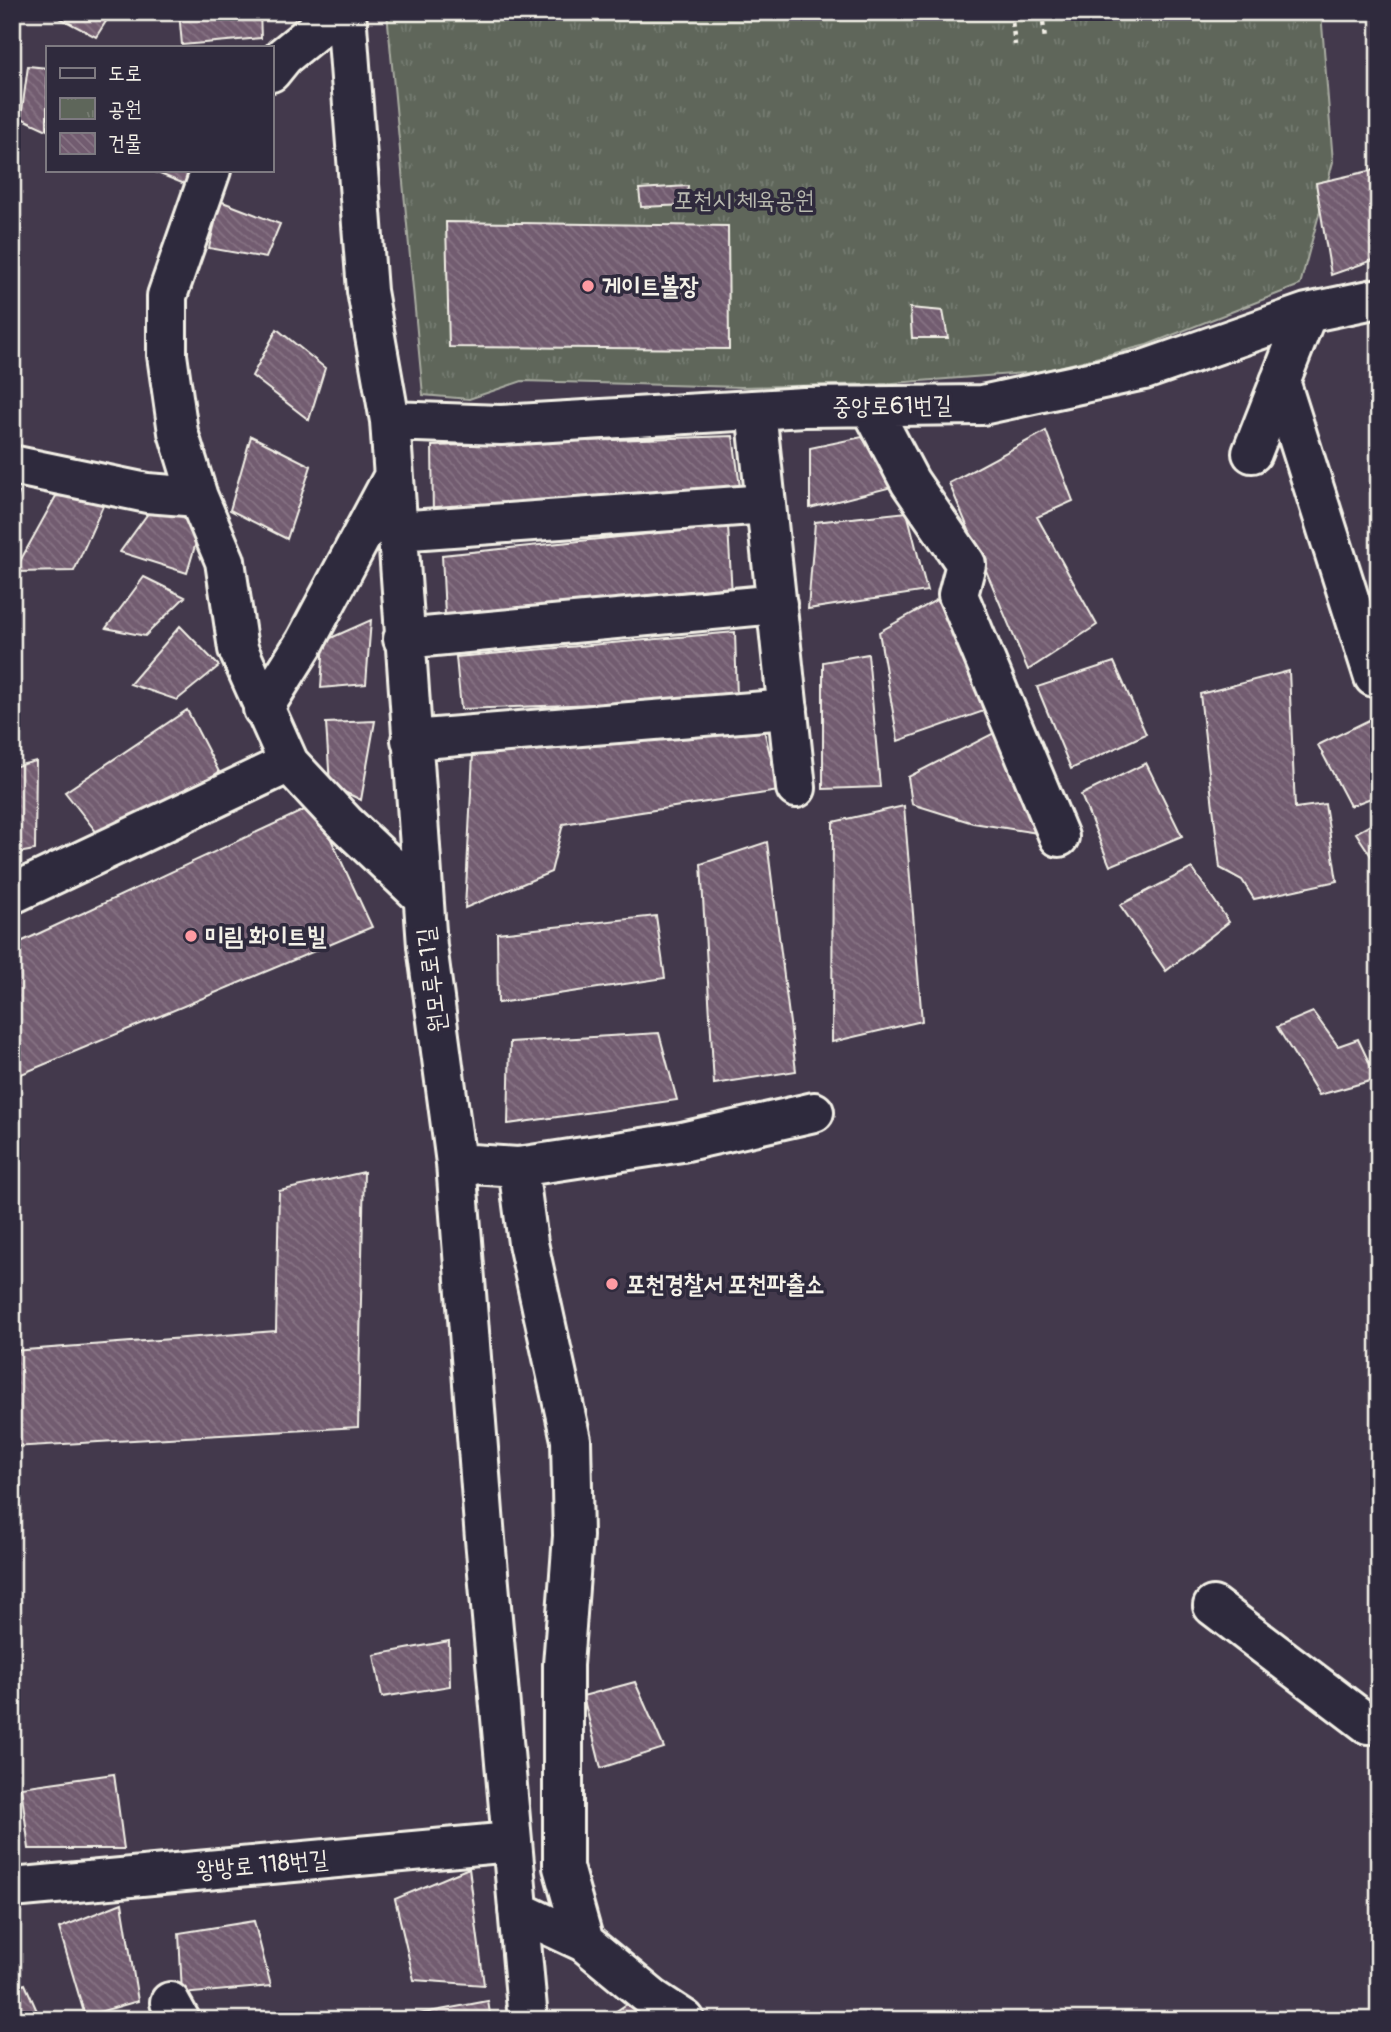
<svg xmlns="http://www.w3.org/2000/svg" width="1391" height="2032" viewBox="0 0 1391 2032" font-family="Pangolin,'Poor Story',sans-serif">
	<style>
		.park { fill: url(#park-tufts); stroke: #a9aca1; stroke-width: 2 }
		.building { fill: url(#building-back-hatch); stroke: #f4f1e8; stroke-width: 2 }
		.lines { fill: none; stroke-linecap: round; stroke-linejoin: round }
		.street-casing { stroke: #f4f1e8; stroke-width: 44 }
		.path { stroke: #f4f1e8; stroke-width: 4.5; stroke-dasharray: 5 5; stroke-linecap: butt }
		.street { stroke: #2f2a3d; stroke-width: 38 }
		.poi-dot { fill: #ff9aa2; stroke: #2f2a3d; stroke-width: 2.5 }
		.labels { text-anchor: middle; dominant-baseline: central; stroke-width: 7; stroke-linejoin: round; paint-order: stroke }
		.park-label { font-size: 24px; fill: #b8b9af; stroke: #2f2a3d }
		.poi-label { font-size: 24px; font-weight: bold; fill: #f4f1e8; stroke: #2f2a3d; text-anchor: start }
		.street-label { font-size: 24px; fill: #f4f1e8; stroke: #2f2a3d }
	</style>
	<defs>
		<pattern id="park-tufts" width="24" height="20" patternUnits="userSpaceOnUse" patternTransform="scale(1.75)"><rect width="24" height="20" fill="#5e665a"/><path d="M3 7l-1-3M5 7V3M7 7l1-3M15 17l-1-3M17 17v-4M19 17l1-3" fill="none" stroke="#767c72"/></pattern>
		<pattern id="building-back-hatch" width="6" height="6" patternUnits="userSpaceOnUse" patternTransform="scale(1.75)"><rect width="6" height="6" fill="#725c70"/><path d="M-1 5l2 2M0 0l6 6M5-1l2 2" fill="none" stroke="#877484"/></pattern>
	</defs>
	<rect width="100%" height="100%" fill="#43394c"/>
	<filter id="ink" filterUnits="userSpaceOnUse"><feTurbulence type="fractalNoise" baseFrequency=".0143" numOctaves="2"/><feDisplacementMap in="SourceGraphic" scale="14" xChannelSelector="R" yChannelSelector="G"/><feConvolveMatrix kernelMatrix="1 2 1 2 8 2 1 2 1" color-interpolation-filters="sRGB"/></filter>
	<g filter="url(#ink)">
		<path class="park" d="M387,12h934l12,150 -33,123 -153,60 -108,27 -159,12 -139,3 -219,-6 -53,18 -46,-4z"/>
		<path class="building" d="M60,12h52l-16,25 -38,-20z
			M179,12h81l1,26 -79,7z
			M28,66l19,2v62l-26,-12z
			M150,170h43l-6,15z
			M1374,170l5,19v69l-48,17 -15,-92z
			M688,186l-1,19 -46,2 -2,-18z
			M220,201l60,23 -14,34 -57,-10z
			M446,222l282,4 1,123 -280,-2z
			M910,308l33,3 5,27h-36z
			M277,329l48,39 -16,52 -57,-44z
			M1046,431l27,70 -36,16 60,108 -69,45 -79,-187z
			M251,436l60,30 -24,73 -57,-29z
			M733,436l8,58 -308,21 -1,-69z
			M862,437l34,49 -86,22v-60z
			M19,493l-7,26v-25z
			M56,496l50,3 -32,72 -60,1z
			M157,501l45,21 -15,51 -67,-21z
			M907,512l20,79 -119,18 7,-87z
			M728,526l4,69 -287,20 -3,-60z
			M144,577l41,20 -40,39 -39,-8z
			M940,598l44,113 -86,30 -19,-109z
			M371,620l-5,64 -45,4 3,-47z
			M180,626l39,40 -42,34 -47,-16z
			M735,632l2,67 -276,10 -5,-52z
			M868,654l12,133 -57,2v-127z
			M1114,662l32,72 -75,35 -34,-82z
			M1289,671l6,137 30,-4 12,77 -83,18 -12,-19 -22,-12 -20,-174z
			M187,710l32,62 -114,71 -40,-51z
			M1379,715v80l-29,11 -32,-61z
			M375,721l-14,79 -31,-15 -4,-62z
			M764,730l15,61 -216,33 -12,48 -86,36 8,-154z
			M996,732l48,102 -71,-11 -61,-19 -4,-27z
			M36,761l-1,89 -23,4v-87z
			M1146,763l36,73 -72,30 -29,-71z
			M315,805l57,122 -360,151v-132z
			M904,806l18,215 -90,21 1,-220z
			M1379,820v48l-23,-35z
			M767,842l29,229 -82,13 -13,-220z
			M1192,868l37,54 -63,49 -46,-66z
			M656,916l9,62 -167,25 -1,-70z
			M1313,1012l25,34 20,-7 19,40 -58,16 -42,-68z
			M659,1033l18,67 -169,24 2,-82z
			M364,1172l-6,255 -346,20v-96l264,-20 3,-140z
			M449,1641l1,45 -68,11 -8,-42z
			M635,1682l29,66 -63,20 -18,-72z
			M114,1774l10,75h-95l-8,-62z
			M469,1868l15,117 -70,-5 -19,-81z
			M122,1903l16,98 -53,15 -26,-88z
			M254,1921l17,65 -89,8 -3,-61z
			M25,1984l16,36h-29v-32z
			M633,2000l12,20h-42z
			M488,2001l3,19h-82l-1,-4z"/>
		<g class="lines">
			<g class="street-casing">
				<path id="street" d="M346,12l21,279 23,130 37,525 29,217 29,376 43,481
					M271,72l13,-16 54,-44
					M211,170l-44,126v59l11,77 20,65 27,64 13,88 51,114 56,60 78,74
					M1280,381l94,296
					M870,406l40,76 56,82 -8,31 101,242
					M756,410l40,378
					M390,421l111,4 303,-18 178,-2 162,-35 163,-57 72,-15
					M1252,453l55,-140
					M12,465l135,28 51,4
					M397,531l369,-27
					M403,639l374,-35
					M263,709l42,-67 88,-165
					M411,740l377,-31
					M12,894l277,-131
					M456,1163l62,4 10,76 43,197 2,96 -10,129v202l21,75
					M518,1167l164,-25 132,-30
					M1213,1606l155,118 11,-1
					M12,1888l499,-46
					M518,1911l66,31 69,57 32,21
					M170,2002l10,18"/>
			</g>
			<path class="path" d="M1011,12l4,33
				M1042,12l3,28"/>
			<use href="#street" class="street"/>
		</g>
	</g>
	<g class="poi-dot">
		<circle cx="588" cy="286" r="7"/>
		<circle cx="191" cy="936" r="7"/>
		<circle cx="612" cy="1284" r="7"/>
	</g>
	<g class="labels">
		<g class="park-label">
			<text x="744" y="200">포천시 체육공원</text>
		</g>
		<g class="poi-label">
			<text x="602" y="286">게이트볼장</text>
			<text x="205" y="936">미림 화이트빌</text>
			<text x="626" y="1284">포천경찰서 포천파출소</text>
		</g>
		<g class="street-label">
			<text transform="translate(892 406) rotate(-1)">중앙로61번길</text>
			<text transform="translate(432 980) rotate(-97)">원모루로1길</text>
			<text transform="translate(262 1865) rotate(-5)">왕방로 118번길</text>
		</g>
	</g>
	<rect width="1391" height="2032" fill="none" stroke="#2f2a3d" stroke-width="42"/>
	<rect x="21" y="21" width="1349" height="1990" fill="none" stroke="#f4f1e8" stroke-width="2.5" filter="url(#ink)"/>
	<rect x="46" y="46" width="228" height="126" fill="#2f2a3d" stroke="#7e7a81" stroke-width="2"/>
	<rect x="60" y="68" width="35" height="10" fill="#2f2a3d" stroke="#7e7a81" stroke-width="2"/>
	<text x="108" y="80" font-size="21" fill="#f4f1e8">도로</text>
	<rect x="60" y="98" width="35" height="21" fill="url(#park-tufts)" stroke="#7e7a81" stroke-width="2"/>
	<text x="108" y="116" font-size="21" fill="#f4f1e8">공원</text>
	<rect x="60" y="133" width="35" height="21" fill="url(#building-back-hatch)" stroke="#7e7a81" stroke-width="2"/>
	<text x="108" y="150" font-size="21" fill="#f4f1e8">건물</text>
</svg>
